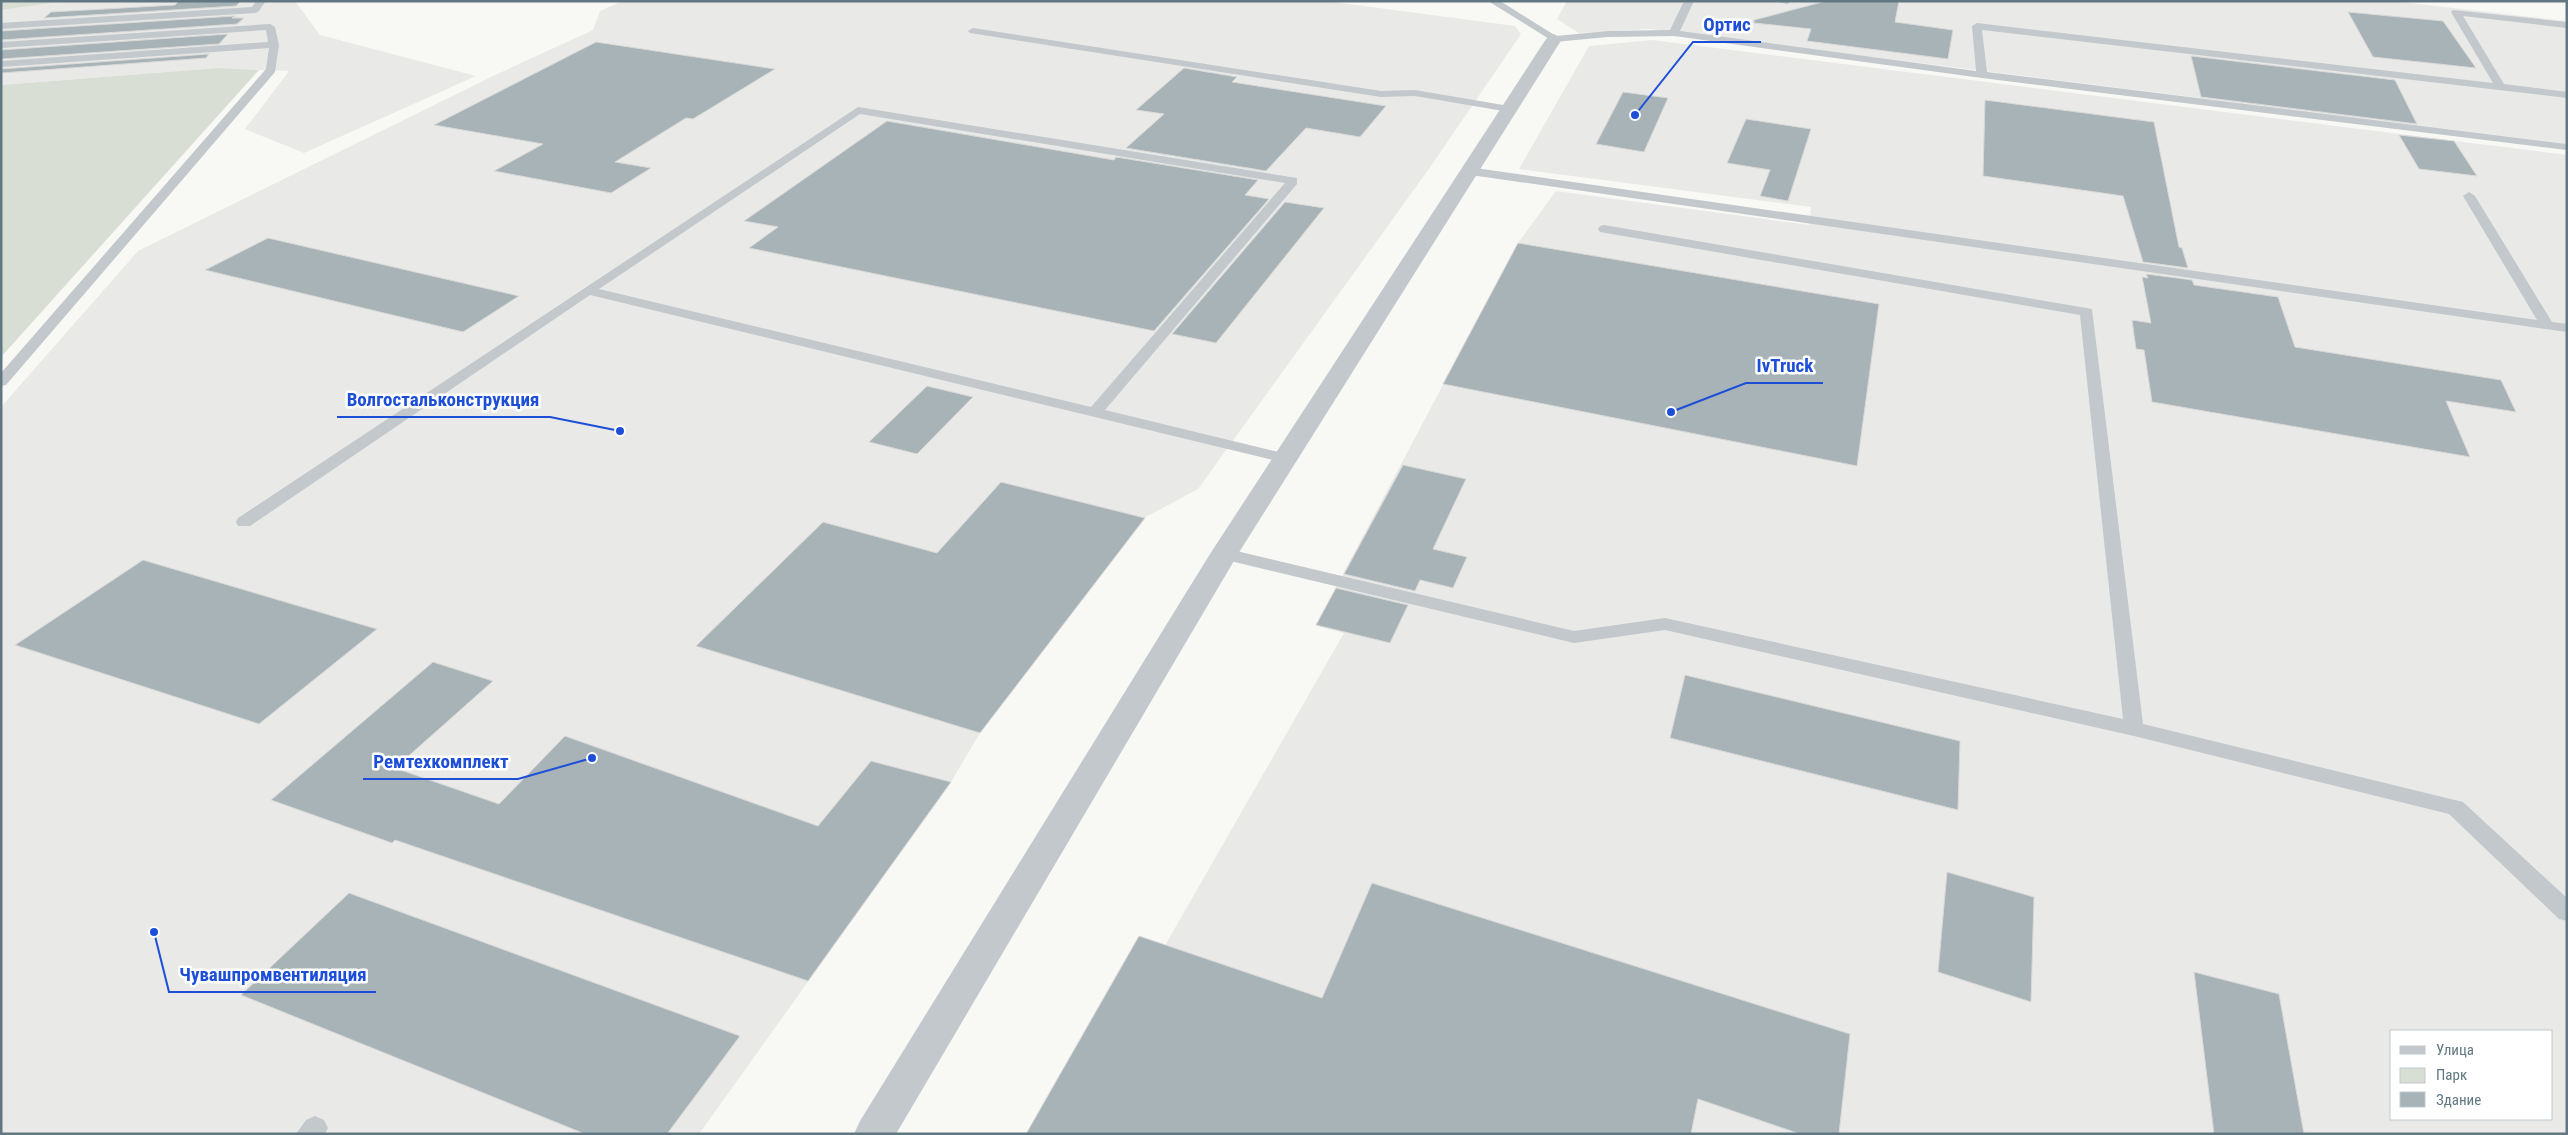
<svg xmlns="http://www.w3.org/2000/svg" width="2568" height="1135" viewBox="0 0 2568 1135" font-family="'Roboto Condensed',sans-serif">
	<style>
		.built { fill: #e9e9e8; fill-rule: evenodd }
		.green { fill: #d8ded4 }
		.building { fill: #a7b3b7; stroke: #dad9d7 }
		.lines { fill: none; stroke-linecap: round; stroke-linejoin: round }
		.lane { fill: #c2c8cb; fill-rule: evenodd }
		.street { fill: #c2c8cb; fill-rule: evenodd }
		.leader { fill: none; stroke: #1d4ed8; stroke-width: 2 }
		.callout-dot { fill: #1d4ed8; stroke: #fff; stroke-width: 2 }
		.callout-label { font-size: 19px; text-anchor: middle; font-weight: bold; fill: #1d4ed8; stroke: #fff; stroke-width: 5; stroke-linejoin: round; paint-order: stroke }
	</style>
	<rect width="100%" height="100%" fill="#f8f8f5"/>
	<path class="built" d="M67,1h228l25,34 156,41 -172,77 -59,-24 44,-58 -71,-3 -217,17v-75z
		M622,1h704l189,25 6,8 -90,132 -233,323 -54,29 -164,215 -29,49 -252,352h-698v-727l137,-156 355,-175 100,-46 7,-19z
		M1567,1h826l174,20v123l-918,-115 -70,4 -22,-14z
		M1652,40l915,115v979h-1510l287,-501 -28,-8 202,-382 38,-52 253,34 2,-18 -292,-38 70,-123zM2392,1031h160v88h-160z"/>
	<path class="green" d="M1,1h66l-66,9z
		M218,68l41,2 -258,287v-272z"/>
	<path class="building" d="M179,1h62l-5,5 -192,12 7,-6 124,-7z
		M1826,1h73l-4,21 58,8 -5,29 -141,-18 4,-12 -57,-6v-3z
		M2348,12l95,9 33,47 -103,-11z
		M235,16l-3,2h12l-7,6 -236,16v-9z
		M228,34l-9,10 -218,15v-9z
		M596,42l179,27 -82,50 -7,-1 -71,44 36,6 -40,25 -117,-22 49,-27 -109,-19z
		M209,54l-3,4 -205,15v-4z
		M2191,56l204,24 22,44 -216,-27z
		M1184,68l53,9 -5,5 154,24 -26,31 -54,-9 -40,43 -140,-23 38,-34 -28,-4z
		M1623,92l45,6 -24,54 -48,-8z
		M1985,100l169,22 25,125 3,1 6,20 -45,-6 -20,-66 -140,-20z
		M1746,119l65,10 -23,72 -28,-5 10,-26 -43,-7z
		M887,121l227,39 2,-3 142,23 -13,15 24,4 -115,132 -405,-83 29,-21 -34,-6z
		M2399,135l55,6 23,35 -58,-7z
		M1285,202l39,6 -108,135 -44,-9z
		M268,238l251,58 -56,36 -258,-62z
		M1518,243l361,61 -22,162 -414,-82z
		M2146,274l46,6 2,5 84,12 17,50 206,33 15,32 -70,-11 24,56 -318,-55 -8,-52 -8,-1 -4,-29 19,3 -9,-46 6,1z
		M927,386l46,11 -56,57 -48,-12z
		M1403,465l63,14 -33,70 34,8 -14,31 -33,-8 -5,11 -71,-17z
		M1001,482l144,36 -165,215 -284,-87 127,-124 114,31z
		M143,560l234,69 -118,95 -244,-79z
		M1336,588l72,17 -18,38 -74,-18z
		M433,662l60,19 -98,87 104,36 66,-68 253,90 53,-65 80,21 -143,199 -413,-141 -3,3 -121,-43z
		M1685,675l275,66 -2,69 -288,-72z
		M1947,872l87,25 -3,105 -93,-30z
		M1372,883l478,151 -11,100h-39l-102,-35 -7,35h-665l113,-198 183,62z
		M349,893l391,143 -73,98h-82l-344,-139z
		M2194,972l85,22 25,140h-90z"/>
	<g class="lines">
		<path class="lane" d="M256,1h10l-8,11 -3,1 -254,16v-6l251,-16z
			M1488,1h12l56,35 52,-5 62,-1 14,-29h10l-14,30 296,40 -4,-45 5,-3 516,60 -42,-71 2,-2 114,12v6l-104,-12 41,68 63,8v6l-585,-68 5,42 580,72v6l-585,-72 -308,-42 -66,1 -54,5z
			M1773,1h19l-5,3z
			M270,24l5,3 4,18 -4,27 -269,313 -5,1v-13l265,-304 3,-21 -268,19v-6l267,-19 -2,-12 -265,18v-6z
			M973,28l408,63 34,-1 94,16 5,3 -5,3 -94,-16 -34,1 -411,-64 -2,-2z
			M858,107l439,71v6l-192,226 186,45 2,3 -2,3 -6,2 -695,-168 -340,231h-12l-2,-4 2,-4zM860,114l425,69 -194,224 -492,-118z
			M1468,167l1069,153 -74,-124 6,-4 6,4 77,126 15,2v8l-1103,-158 -2,-3z
			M1604,225l488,84 51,415 320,78 104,96v23l-8,-2 -110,-105 -315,-78 -469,-106 -91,13 -356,-85 -3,-4 3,-4 6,-2 350,83 91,-13 458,101 -43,-404 -480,-83 -2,-3 2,-3z
			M315,1116l9,4 4,8 -3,6h-29l10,-14z"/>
		<path class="street" d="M1554,34l8,5 -324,515 -342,580h-42l6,-13 350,-567 336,-515z"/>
	</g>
	<path class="leader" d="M1635 115L1693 42H1761M1671 412L1746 383H1823M620 431L550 417H337M592 758L518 779H363M154 932L169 992H376"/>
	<g class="callout-dot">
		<circle cx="1635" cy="115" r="5"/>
		<circle cx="1671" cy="412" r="5"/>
		<circle cx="620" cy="431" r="5"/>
		<circle cx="592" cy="758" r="5"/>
		<circle cx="154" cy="932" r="5"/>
	</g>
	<g class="callout-label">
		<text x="1727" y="31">Ортис</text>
		<text x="1785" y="372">IvTruck</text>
		<text x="443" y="406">Волгостальконструкция</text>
		<text x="441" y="768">Ремтехкомплект</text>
		<text x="273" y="981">Чувашпромвентиляция</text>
	</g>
	<rect width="2568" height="1135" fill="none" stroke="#617882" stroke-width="5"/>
	<rect x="2390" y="1030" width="162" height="90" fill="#ffffff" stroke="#c0c9cd"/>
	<rect x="2400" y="1046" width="25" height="8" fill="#c2c8cb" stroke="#c0c9cd"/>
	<text x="2436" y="1055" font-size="15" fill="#617882">Улица</text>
	<rect x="2400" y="1068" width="25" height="15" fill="#d8ded4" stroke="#c0c9cd"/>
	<text x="2436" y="1080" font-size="15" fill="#617882">Парк</text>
	<rect x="2400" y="1092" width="25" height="15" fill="#a7b3b7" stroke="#c0c9cd"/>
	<text x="2436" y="1105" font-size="15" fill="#617882">Здание</text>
</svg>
